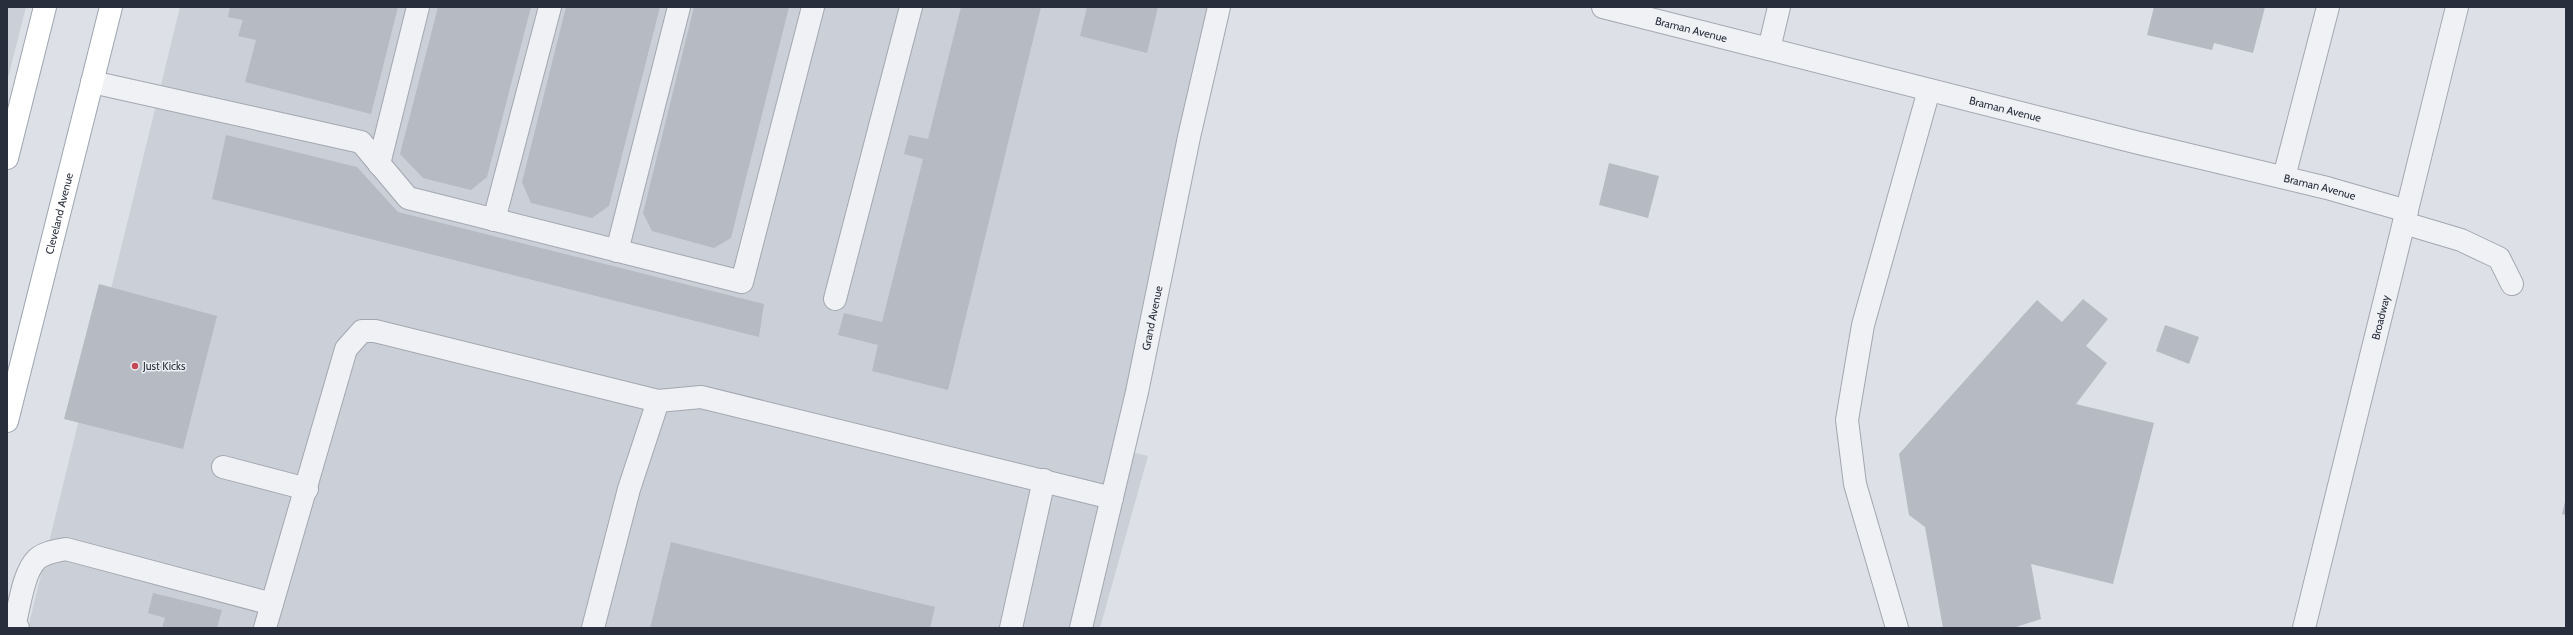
<svg xmlns="http://www.w3.org/2000/svg" width="2573" height="635" viewBox="0 0 2573 635" font-family="Cabin,sans-serif">
	<style>
		.built { fill: #cbcfd8 }
		.building { fill: #b5bac3 }
		.lines { fill: none; stroke-linecap: round; stroke-linejoin: round }
		.minor-casing { stroke: #a3a7b0; stroke-width: 24 }
		.major-casing { stroke: #9da5b1; stroke-width: 24 }
		.minor { stroke: #f0f1f5; stroke-width: 22 }
		.major { stroke: #fff; stroke-width: 22 }
		.poi-dot { fill: #c54856; stroke: #eceff4; stroke-width: 1.5 }
		.labels { text-anchor: middle; dominant-baseline: central; stroke-width: 3; stroke-linejoin: round; paint-order: stroke }
		.street-label { font-size: 11px; fill: #282e3c; stroke: #eceff4 }
		.poi-label { font-size: 11px; fill: #282e3c; stroke: #eceff4; text-anchor: start }
	</style>
	<rect width="100%" height="100%" fill="#dde0e6"/>
	<path class="built" d="M7,7h19l-19,75z
		M180,7h1041l-105,441 32,8 -48,172h-1072z"/>
	<path class="building" d="M230,7h168l-27,107 -126,-32 11,-42 -18,-4 5,-16 -15,-3z
		M438,7h93l-44,170 -16,13 -48,-12 -23,-24z
		M566,7h94l-51,199 -17,12 -61,-15 -9,-21z
		M694,7h95l-58,231 -17,10 -62,-17 -9,-18z
		M961,7h80l-93,383 -76,-19 6,-26 -40,-10 6,-22 38,9 41,-163 -19,-5 5,-19 19,4z
		M1087,7h71l-11,46 -67,-17z
		M2154,7h111l-12,46 -39,-10 -2,7 -65,-15z
		M226,135l131,32 41,45 366,92 -5,33 -547,-138z
		M1609,163l50,13 -11,42 -49,-13z
		M99,284l118,32 -34,133 -119,-30z
		M2083,299l25,20 -22,27 21,17 -31,41 78,19 -41,161 -82,-20 10,55 -28,9h-70l-18,-101 -16,-12 -10,-61 138,-154 25,22z
		M2165,325l34,12 -10,27 -33,-13z
		M2565,502h1v13l-4,-1z
		M671,542l264,65 -5,21h-280z
		M153,593l69,17 -5,18h-55l3,-10 -17,-5z"/>
	<g class="lines">
		<g class="minor-casing">
			<g id="minor">
				<path id="s1" d="M1603,7l532,135 192,46 80,23"/>
				<path d="M1769,49l10,-42"/>
				<path d="M92,82l269,60 47,56 334,84 71,-275"/>
				<path d="M379,164l39,-157"/>
				<path d="M2284,177l44,-170"/>
				<path d="M494,220l56,-213"/>
				<path d="M2404,223l57,17 38,18 13,26"/>
				<path d="M617,251l62,-244"/>
				<path d="M835,299l76,-292"/>
				<path d="M223,467l84,22"/>
				<path d="M18,628l-4,-1c5,-18 9,-55 23,-68 8,-7 19,-8 29,-10l206,55"/>
				<path d="M265,628l81,-279 16,-18h13l283,70 43,-4 411,101"/>
				<path d="M593,628l36,-139 29,-88"/>
				<path d="M1011,628l33,-148"/>
				<path id="s2" d="M1081,628l56,-236 52,-255 30,-130"/>
				<path d="M1897,628l-42,-144 -8,-64 16,-95 66,-235"/>
				<path id="s3" d="M2304,628l153,-621"/>
			</g>
		</g>
		<g class="major-casing">
			<g id="major">
				<path d="M7,158l38,-151"/>
				<path id="s4" d="M7,421l104,-414"/>
			</g>
		</g>
		<use href="#minor" class="minor"/>
		<use href="#major" class="major"/>
	</g>
	<circle class="poi-dot" cx="135" cy="366" r="4"/>
	<g class="labels">
		<g class="street-label">
			<text stroke="none"><textPath href="#s1" startOffset="91">Braman Avenue</textPath></text>
			<text stroke="none"><textPath href="#s1" startOffset="415">Braman Avenue</textPath></text>
			<text stroke="none"><textPath href="#s1" startOffset="739">Braman Avenue</textPath></text>
			<text stroke="none"><textPath href="#s4" startOffset="214">Cleveland Avenue</textPath></text>
			<text stroke="none"><textPath href="#s2" startOffset="318">Grand Avenue</textPath></text>
			<text stroke="none"><textPath href="#s3" startOffset="320">Broadway</textPath></text>
		</g>
		<g class="poi-label">
			<text x="143" y="366">Just Kicks</text>
		</g>
	</g>
	<rect width="2573" height="635" fill="none" stroke="#282e3c" stroke-width="16"/>
</svg>
